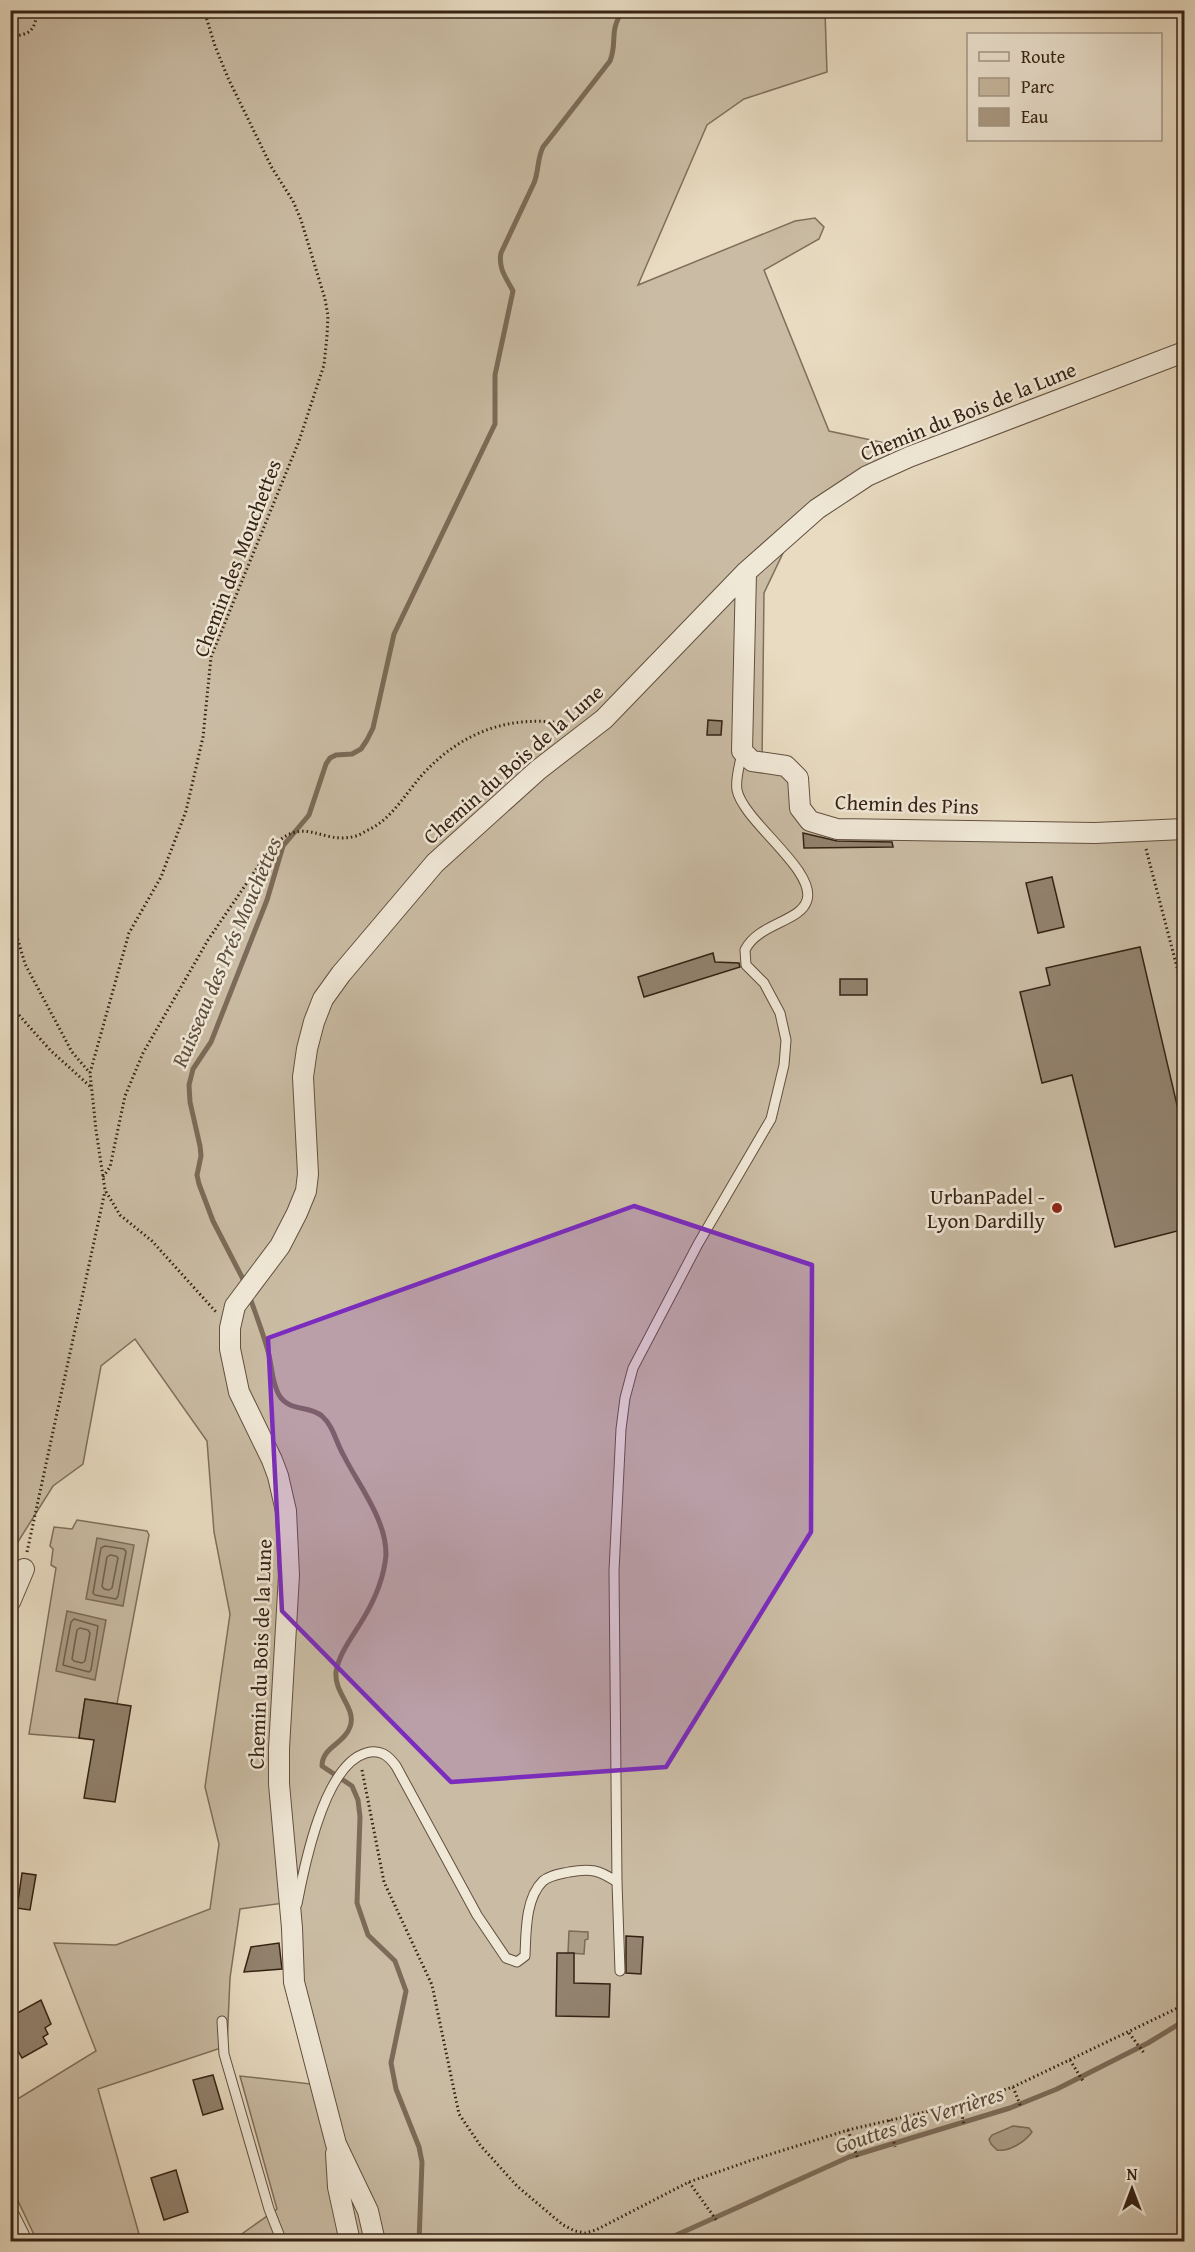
<svg xmlns="http://www.w3.org/2000/svg" width="1195" height="2252" viewBox="0 0 1195 2252" font-family="'Gentium Book Plus',serif">
	<style>
		.green { fill: #cabca4; stroke: #806f5c; stroke-width: 1.5 }
		.water { fill: #ab9c86; stroke: #7c6b58; stroke-width: 1.5 }
		.lines { fill: none; stroke-linecap: round; stroke-linejoin: round }
		.shore { stroke: #705f4d; stroke-width: 1.5 }
		.stream { stroke: #7c6b58; stroke-width: 5 }
		.building { fill: #92826e; stroke: #352214; stroke-width: 1.5 }
		.lane-casing { stroke: #62503f; stroke-width: 11 }
		.street-casing { stroke: #62503f; stroke-width: 22 }
		.path { stroke: #352214; stroke-width: 3; stroke-dasharray: 1.5 3; stroke-linecap: butt }
		.lane { stroke: #f0e8d7; stroke-width: 9 }
		.street { stroke: #f0e8d7; stroke-width: 20 }
		.marked { fill: #7b2cbf; fill-opacity: 0.2; stroke: #7b2cbf; stroke-width: 4.5; stroke-linejoin: round }
		.poi-dot { fill: #8f2418; stroke: #f0e8d7; stroke-width: 2 }
		.labels { text-anchor: middle; dominant-baseline: central; stroke-width: 5; stroke-linejoin: round; paint-order: stroke }
		.street-label { font-size: 21px; fill: #352214; stroke: #f0e8d7 }
		.poi-label { font-size: 21px; fill: #352214; stroke: #f0e8d7; text-anchor: end }
		.water-label { font-size: 22px; font-style: italic; fill: #5e4d3c; stroke: #f0e8d7 }
	</style>
	<rect width="100%" height="100%" fill="#e8dbc1"/>
	<filter id="stains"><feTurbulence type="fractalNoise" baseFrequency=".00333" numOctaves="4"/><feColorMatrix values="0 0 0 0 .2 0 0 0 0 .09 0 0 0 0 .02 0 0 0 .5 -.17"/></filter>
	<radialGradient id="worn" r=".72"><stop offset=".6" stop-color="#630" stop-opacity="0"/><stop offset="1" stop-color="#630" stop-opacity=".3"/></radialGradient>
	<path class="green" d="M11,11h814l2,61 -83,27 -37,26 -69,160 157,-64 20,-3 9,9 -5,12 -55,31 65,161 61,13 -3,23 -92,61 -31,65 -2,169 24,4 24,55 374,8v1412h-947l-1,-3 41,-29 -37,-133 88,10 -26,-102 -3,-83 -59,8 -10,69 -3,68 -129,43 43,152h-104l-26,-55v-83l85,-52 -42,-108 62,2 94,-36 9,-65 -14,-57 25,-173 -16,-82 -7,-91 -72,-102 -34,27 -18,98 -30,22 -42,67z
		M77,1520l70,11 2,4 -32,169 -32,-5 -6,39 -50,-4 27,-166 -5,-3 2,-16 -3,-3 4,-19 18,2z"/>
	<path class="water" d="M97,1538l37,7 -11,61 -37,-7z
		M67,1611l39,9 -11,60 -39,-9z
		M569,1931l19,1v7l-3,1 -1,14 -16,-1z
		M1013,2126l16,2 3,4c-7,10 -23,20 -35,18l-6,-6 -2,-5 3,-4z"/>
	<g class="lines">
		<path class="shore" d="M105,1546l19,3 2,3 -8,44 -2,3 -21,-4 -2,-2 8,-45z
			M110,1555l6,1 2,2 -6,30 -3,2 -5,-1 -2,-3 5,-29z
			M74,1619l24,7 -7,44 -2,2 -26,-7 8,-43z
			M80,1628l8,2 2,3 -5,28 -3,2 -8,-2 -2,-2 5,-29z"/>
		<path class="stream" d="M245,1283l-32,-62 -14,-37 -2,-9 4,-19 -1,-10 -10,-44 -1,-17 4,-16 18,-27 56,-142 16,-54 26,-31 17,-51 4,-6 6,-3 16,-1 9,-5 6,-9 6,-12 21,-94 101,-210v-49l18,-84c-7,-13 -15,-23 -12,-38l33,-70c5,-12 3,-24 9,-36l67,-86c8,-20 -2,-28 13,-51
			M249,1295c7,20 15,40 20,60 3,13 3,28 10,40 10,17 30,10 43,21 12,11 14,27 22,40 11,22 28,45 36,68 4,10 6,21 6,31 -2,22 -12,46 -23,64 -10,17 -24,34 -27,53 -2,22 21,36 14,55 -6,17 -28,20 -28,39l30,20 6,14 2,17 -3,86 11,32 27,26 11,30 -15,72 5,26 23,58 3,15 -3,80
			M661,2242l188,-85 161,-49 47,-19 91,-46 36,-22"/>
	</g>
	<path class="building" d="M708,720l14,1 -1,14h-14z
		M803,833l34,8 55,1 1,5 -89,1z
		M1052,877l12,50 -26,6 -12,-50z
		M1140,947l45,192v90l-70,18 -43,-172 -30,8 -22,-91 30,-7 -4,-17z
		M713,953l2,9 24,1 1,4 -96,30 -6,-20z
		M840,979h27v16h-27z
		M85,1699l46,7 -16,96 -31,-4 10,-58 -15,-2z
		M22,1873l14,2 -6,35 -13,-2z
		M626,1936l17,1 -2,37 -15,-1z
		M279,1943l3,26 -38,3 7,-25z
		M557,1953h17v30l36,1 -1,33 -53,-1z
		M41,2000l10,24 -6,4 3,6 -5,3 4,7 -25,14 -12,-21 7,-5 -7,-15z
		M213,2075l10,34 -20,6 -10,-35z
		M176,2170l12,42 -24,8 -13,-42z"/>
	<g class="lines">
		<g class="lane-casing">
			<path id="lane" d="M297,1904c7,-37 27,-139 69,-151 14,-4 22,2 30,13l81,149 29,43 11,4 8,-6c1,-22 0,-58 18,-75 7,-6 17,-7 26,-9 22,-4 30,-2 48,10
				M620,1971l-3,-89 -3,-311 7,-142 4,-31 8,-30 65,-124 73,-125 13,-54 2,-25 -6,-27 -16,-30 -18,-18 -1,-15c13,-27 56,-28 62,-50 9,-30 -64,-79 -70,-110 -2,-11 3,-26 5,-37
				M222,2021l2,33 45,155 13,33"/>
		</g>
		<g class="street-casing">
			<path id="street" d="M746,572l-4,179 10,10 34,5 12,12 2,30 10,13 27,8 258,4 89,-4
				M10,1602l14,-33
				M336,2153l2,34 12,55
				M10,2218l12,24
				M375,2242l-7,-31 -32,-67 -42,-162 -2,-54 -13,-144v-36l10,-173 -3,-64 -8,-35 -6,-16 -33,-68 -9,-43v-21l5,-22 45,-60 17,-33 9,-22 2,-17 -5,-97 4,-28 7,-27 9,-23 18,-25 94,-111 103,-93 66,-51 142,-147 71,-63 50,-33 42,-19 275,-105"/>
		</g>
		<path class="path" d="M204,10l11,36 13,32 44,90 21,33 8,19 24,79 3,17 -1,20 -3,29 -25,76 -88,216 -8,80 -17,74 -25,66 -32,56 -39,140 6,57 9,60 15,25 32,26 64,71
			M10,36c22,-1 24,-6 28,-26
			M1146,849l38,145
			M10,913l15,51 47,88 18,21
			M10,1005l41,46 40,36
			M10,1176l4,70 -4,35
			M103,1177l7,-10 15,-71 18,-43 65,-113 62,-91c35,-37 50,-3 86,-13 4,-1 8,-4 12,-6 23,-10 38,-37 54,-55 39,-43 88,-61 145,-51
			M10,1360v15
			M27,1552l78,-361
			M362,1770l22,112 48,103 27,129 21,31 37,41 46,39 12,6 10,2 11,-3 93,-48 66,-23 93,-29 112,-26 53,-17 171,-82
			M1129,2033l15,20
			M1070,2060l13,21
			M1013,2087l8,20
			M960,2104l4,21
			M889,2120l6,27
			M848,2130l10,29
			M689,2182l28,39"/>
		<use href="#lane" class="lane"/>
		<use href="#street" class="street"/>
	</g>
	<path class="marked" d="M634,1206l178,59 -1,267 -145,235 -215,15 -169,-171 -14,-273z"/>
	<circle class="poi-dot" cx="1057" cy="1208" r="6"/>
	<g class="labels">
		<g class="street-label">
			<text transform="translate(968 411) rotate(-22)">Chemin du Bois de la Lune</text>
			<text transform="translate(237 558) rotate(-69)">Chemin des Mouchettes</text>
			<text transform="translate(513 764) rotate(-41)">Chemin du Bois de la Lune</text>
			<text transform="translate(907 804) rotate(2)">Chemin des Pins</text>
			<text transform="translate(260 1654) rotate(-88)">Chemin du Bois de la Lune</text>
		</g>
		<g class="poi-label">
			<text x="1045" y="1196">UrbanPadel -<tspan x="1045" dy="24">Lyon Dardilly</tspan></text>
		</g>
		<g class="water-label">
			<text transform="translate(226 952) rotate(-67)">Ruisseau des Prés Mouchettes</text>
			<text transform="translate(919 2119) rotate(-18)">Gouttes des Verrières</text>
		</g>
	</g>
	<rect width="1195" height="2252" fill="none" stroke="#e8dbc1" stroke-width="36"/>
	<rect x="12" y="12" width="1171" height="2228" fill="none" stroke="#352214" stroke-width="3"/>
	<rect x="18" y="18" width="1159" height="2216" fill="none" stroke="#352214" stroke-width="1.5"/>
	<rect x="967" y="33" width="195" height="108" fill="#f0e8d7" stroke="#a59989" stroke-width="1.5"/>
	<rect x="979" y="52" width="30" height="9" fill="#f0e8d7" stroke="#a59989" stroke-width="1.5"/>
	<text x="1021" y="63" font-size="18" fill="#352214">Route</text>
	<rect x="979" y="78" width="30" height="18" fill="#cabca4" stroke="#a59989" stroke-width="1.5"/>
	<text x="1021" y="93" font-size="18" fill="#352214">Parc</text>
	<rect x="979" y="108" width="30" height="18" fill="#ab9c86" stroke="#a59989" stroke-width="1.5"/>
	<text x="1021" y="123" font-size="18" fill="#352214">Eau</text>
	<g transform="translate(1132 2189)" stroke="#f0e8d7" stroke-width="4.5" paint-order="stroke">
	<path d="M0-4.5L10 22L0 15L-10 22Z" fill="#352214"/>
	<text y="-9" font-size="16" font-weight="bold" text-anchor="middle" fill="#352214">N</text>
	</g>
	<rect width="100%" height="100%" filter="url(#stains)"/>
	<rect width="100%" height="100%" fill="url(#worn)"/>
</svg>
